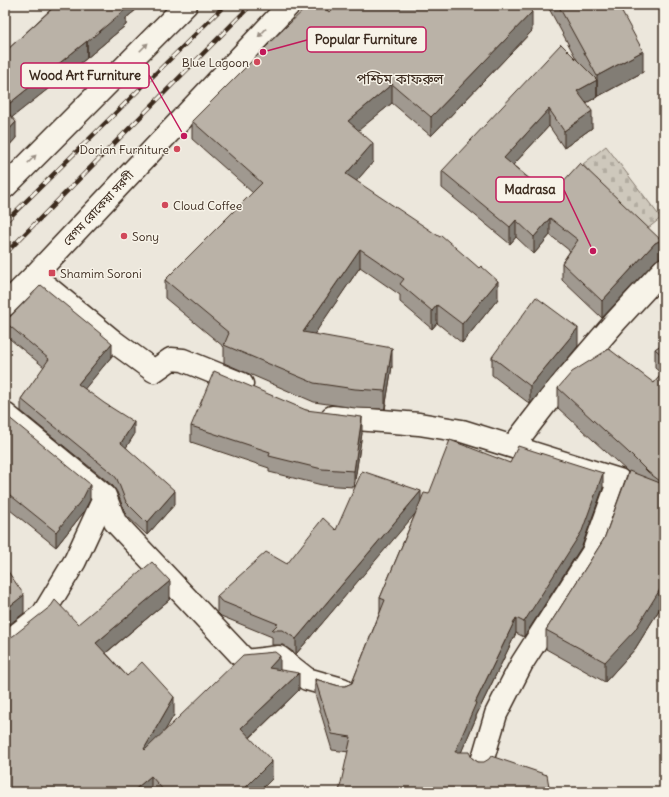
<svg xmlns="http://www.w3.org/2000/svg" width="669" height="797" viewBox="0 0 669 797" font-family="Delius,'Noto Sans Bengali',sans-serif">
	<style>
		.cemetery { fill: url(#cemetery-stones); stroke: #84796d }
		.lines { fill: none; stroke-linecap: round; stroke-linejoin: round }
		.minor-casing { stroke: #3b2a1e; stroke-width: 25 }
		.primary-casing { stroke: #3b2a1e; stroke-width: 25 }
		.minor { stroke: #f7f3e8; stroke-width: 22 }
		.primary { stroke: #f7f3e8; stroke-width: 22 }
		.rail-casing { stroke: #3b2a1e; stroke-width: 4.5 }
		.rail { stroke: #f7f3e8; stroke-width: 3; stroke-dasharray: 9; stroke-linecap: butt }
		.wall { fill: #a09990; stroke: #3b2a1e }
		.shaded-wall { fill: #827d75; stroke: #3b2a1e }
		.building { fill: #bab2a7; stroke: #3b2a1e }
		.oneway { fill: #998e83 }
		.poi-dot { fill: #d1495b; stroke: #f7f3e8; stroke-width: 1.5 }
		.labels { text-anchor: middle; dominant-baseline: central; stroke-width: 3; stroke-linejoin: round; paint-order: stroke }
		.poi-label { font-size: 12px; fill: #3b2a1e; stroke: #f7f3e8; text-anchor: start }
		.street-label { font-size: 12px; fill: #3b2a1e; stroke: #f7f3e8 }
		.quarter-label { font-size: 14px; fill: #3b2a1e; stroke: #f7f3e8 }
		.leader { fill: none; stroke: #c2185b; stroke-width: 1.5 }
		.callout-dot { fill: #c2185b; stroke: #f7f3e8; stroke-width: 1.5 }
		.callout { fill: #f7f3e8; stroke: #c2185b; stroke-width: 1.5 }
		.callout-label { font-size: 13px; text-anchor: middle; font-weight: bold; fill: #3b2a1e }
	</style>
	<defs>
		<pattern id="cemetery-stones" width="16" height="16" patternUnits="userSpaceOnUse"><rect width="16" height="16" fill="#cec8bc"/><path d="M2 7V4a2 2 0 0 1 4 0v3zM10 15v-3a2 2 0 0 1 4 0v3z" fill="#b2aca1"/></pattern>
	</defs>
	<rect width="100%" height="100%" fill="#ece7dc"/>
	<filter id="ink" filterUnits="userSpaceOnUse"><feTurbulence type="fractalNoise" baseFrequency=".025" numOctaves="2"/><feDisplacementMap in="SourceGraphic" scale="8" xChannelSelector="R" yChannelSelector="G"/><feConvolveMatrix kernelMatrix="1 2 1 2 8 2 1 2 1" color-interpolation-filters="sRGB"/></filter>
	<g filter="url(#ink)">
		<path class="cemetery" d="M606,146l55,72 -23,18 -55,-72z"/>
		<g class="lines">
			<g class="minor-casing">
				<path id="minor" d="M34,276l79,65 41,30 17,-12 12,1 59,24
					M5,414l100,82 10,26 131,139 33,-4 28,22 35,10
					M332,417l87,7 43,7 157,49 -26,72 -71,111 -26,51 -15,51
					M513,446l41,-53 62,-72 48,-52
					M5,644l38,-30 32,-53 30,-65"/>
			</g>
			<g class="primary-casing">
				<path id="primary" d="M5,187l181,-182
					M5,305l29,-29 255,-271"/>
			</g>
			<use href="#minor" class="minor"/>
			<use href="#primary" class="primary"/>
			<g class="rail-casing">
				<path id="rail" d="M5,222l220,-217
					M5,254l246,-249"/>
			</g>
			<use href="#rail" class="rail"/>
		</g>
		<path class="wall" d="M50,5h92l-16,13v7l-39,33 -75,59 4,21 -11,12v-98l45,-42z
			M547,5h71l25,67 -46,25v-1v1l-11,6 6,25 -28,20 -15,-22 -36,39 37,31 111,61 -6,4 -53,57 -40,-38v-17l8,-12 -20,-16 -16,19 -18,-17 -6,7 -68,-56v-17l135,-111z
			M329,12l203,19 -101,105 -39,-33 -34,27 15,32 -17,19 142,118 -36,44 -25,-20 -5,6 -32,-27v-7l-40,-28 -46,67 78,32 -7,43 -30,-1 -41,-6 -90,-39v-16l-59,-49v-18l88,-87 -61,-54v-18l76,-76v-1z
			M5,322l107,34 -28,33 50,46 -8,12 49,57 -28,31 -21,-20 -9,-23 -4,-6 -92,-75v-12l23,-32 -39,-32z
			M664,343v259l-29,47 -30,33 -59,-33v-19l58,-91 24,-67 -70,-64v-20l96,-5 8,-9 -7,-6v-19z
			M578,346l-48,58 -38,-29v-18z
			M306,410l56,23 -8,54 -32,-2 -53,-13v-4l-78,-26v-16z
			M5,419l85,81 -7,13 -27,34 -51,-41z
			M510,463l93,25 -21,58 -58,91 -8,-4 -40,83v2l-15,34 17,10 69,13 -215,-25 -17,-56v-15l24,7h6l7,-3 28,-71v-14l36,-86 -120,142 -13,-9h-11v-8l-51,-21 -4,-4v-16l70,-32 49,-34 85,-29 8,-7z
			M170,599l-64,54 21,23 47,39 -10,16 116,-61 19,20 -49,48 22,41 -13,13h-254l1,-153 72,-15z"/>
		<path class="shaded-wall" d="M123,5h19l-16,13v7l-39,33v-16z
			M532,12v19l-101,105v-19z
			M87,41v17l-82,65v-16z
			M643,51v21l-46,25v-21z
			M597,80v17l-20,11v-17z
			M392,84v19l-44,36v-18z
			M549,109v17l-45,49v-17z
			M592,111v17l-28,20v-17z
			M16,122v16l-11,12v-16z
			M373,143v19l-27,31v-19z
			M550,218v17l-16,19v-17z
			M516,220v17l-6,7v-17z
			M661,240v17l-6,4 -53,57v-17l53,-58z
			M360,249v18l-57,84v-19z
			M498,281v18l-36,44v-19z
			M437,305v18l-5,6v-18z
			M578,328v18l-48,58v-18z
			M112,343v13l-34,41v-13z
			M392,348v18l-7,43v-18z
			M362,417v16l-8,54v-16z
			M134,422v13l-13,21v-13z
			M603,473v15l-21,58 -58,91v-15z
			M90,484v16l-7,13 -27,34v-15z
			M175,491v13l-28,31v-12z
			M421,491v16l-125,147v-15z
			M170,581v18l-74,62v-18z
			M664,583v19l-29,47 -30,33v-20z
			M24,595v18l-19,15v-18z
			M516,618v15l-40,83v2l-21,49v-15l20,-49z
			M280,656v17l-11,-5z
			M299,673v17l-58,56v-18z
			M174,697v18l-30,52v-18z
			M272,761v18l-13,13h-18z
			M151,776v16h-19z"/>
		<path class="building" d="M54,5h70l2,4 -39,33v-1l-82,66v-55l50,-46z
			M309,5h12l8,7 7,-7h189l7,7 -101,105 -39,-33 -44,37 25,22 -27,31 94,63 1,-2 38,33 2,-2 17,15 -36,43 -25,-19 -5,6 -32,-27 4,-5 -44,-30 -57,83 89,16 -7,43 -30,-2 -41,-6 -90,-38 5,-12 -64,-53 97,-97 -70,-62 77,-77h-1z
			M558,5h60l25,46 -46,25z
			M561,44l36,36 -20,11 15,20 -28,20 -15,-22 -45,49 46,38 30,-33 81,77 -6,3 -53,58 -40,-38 16,-23 -28,-22 -16,19 -18,-17 -6,7 -68,-56z
			M5,109l11,13 -11,12z
			M41,285l71,58 -34,41 26,19 30,19 -13,21 54,48 -28,32 -21,-21 -9,-23 -4,-5 -92,-75 28,-40 -44,-37z
			M536,297l42,31 -48,58 -38,-29z
			M664,343v14l-9,-8z
			M609,349l45,34 10,-12v212l-29,47 -30,32 -59,-32 58,-91 25,-68 31,12v-2l-12,-9 -20,-20 -70,-64 14,-16z
			M214,371l92,39 56,7 -8,54 -32,-2 -53,-13 1,-4 -79,-26z
			M7,416l83,68 -7,14 -27,34 -51,-41v-72z
			M450,440l60,23 8,-17 85,27 -21,58 -58,91 -8,-4 -41,85h1l-21,49h14l3,6 6,4h6l5,-3 2,-3 56,19 3,17h-211l12,-55 -19,-3 -17,-55 24,7h6l7,-3 33,-83 -5,-2 44,-105 5,1z
			M362,471l59,20 -125,148 -13,-9h-11l6,-6 -57,-23 -4,-5 49,-44 21,12 36,-46 13,12z
			M152,562l18,19 -74,62 31,33 15,-14 32,35 -30,52 1,1 98,-95 32,-3 5,4 -11,12 30,5 -58,55 31,33 -31,31h-76l-14,-16 -19,16h-127v-153h1l7,-3 38,-30 4,-6 23,24z
			M5,567l19,28 -19,15z"/>
		<defs><path id="oneway-solid" d="M-6-.8H1V-3.2L6.5 0L1 3.2V.8H-6Z"/></defs>
		<g class="oneway">
			<use href="#oneway-solid" transform="translate(262 33) rotate(133)"/>
			<use href="#oneway-solid" transform="translate(144 47) rotate(-45)"/>
			<use href="#oneway-solid" transform="translate(32 159) rotate(-45)"/>
		</g>
	</g>
	<g class="poi-dot">
		<circle cx="257" cy="62" r="4"/>
		<circle cx="177" cy="149" r="4"/>
		<circle cx="165" cy="205" r="4"/>
		<circle cx="124" cy="236" r="4"/>
		<rect x="48" y="269" width="8" height="8" rx="2"/>
	</g>
	<g class="labels">
		<g class="poi-label">
			<text x="249" y="62" text-anchor="end">Blue Lagoon</text>
			<text x="169" y="149" text-anchor="end">Dorian Furniture</text>
			<text x="173" y="205">Cloud Coffee</text>
			<text x="132" y="236">Sony</text>
			<text x="60" y="273">Shamim Soroni</text>
		</g>
		<g class="street-label">
			<text transform="translate(98 208) rotate(-47)">বেগম রোকেয়া সরণী</text>
		</g>
		<g class="quarter-label">
			<text x="400" y="79">পশ্চিম কাফরুল</text>
		</g>
	</g>
	<path class="leader" d="M263 52L307 40M184 136L149 75M593 251L564 190"/>
	<g class="callout-dot">
		<circle cx="263" cy="52" r="4"/>
		<circle cx="184" cy="136" r="4"/>
		<circle cx="593" cy="251" r="4"/>
	</g>
	<g class="callout">
		<rect x="307" y="27" width="119" height="25" rx="4"/>
		<rect x="21" y="63" width="128" height="25" rx="4"/>
		<rect x="496" y="177" width="68" height="25" rx="4"/>
	</g>
	<g class="callout-label">
		<text x="366" y="44">Popular Furniture</text>
		<text x="85" y="80">Wood Art Furniture</text>
		<text x="530" y="194">Madrasa</text>
	</g>
	<rect width="669" height="797" fill="none" stroke="#f7f3e8" stroke-width="20"/>
	<rect x="10" y="10" width="649" height="777" fill="none" stroke="#3b2a1e" stroke-width="1.5" filter="url(#ink)"/>
</svg>
